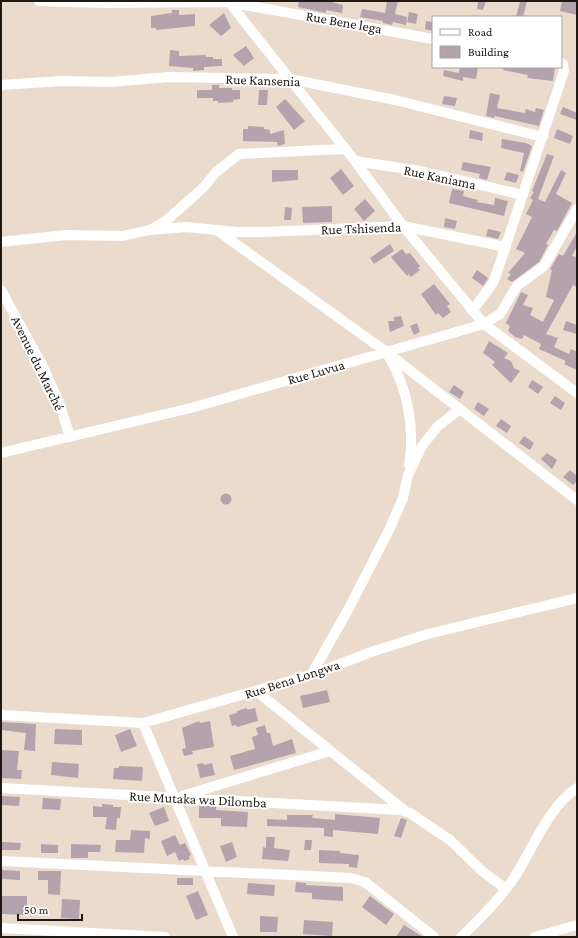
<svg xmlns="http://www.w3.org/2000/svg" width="578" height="938" viewBox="0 0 578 938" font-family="'Crimson Pro',serif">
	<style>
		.building { fill: #b4a2ad }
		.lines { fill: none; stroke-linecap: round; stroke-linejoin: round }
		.minor { stroke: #fff; stroke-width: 10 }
		.labels { text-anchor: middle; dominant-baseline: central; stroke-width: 4; stroke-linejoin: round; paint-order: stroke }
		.street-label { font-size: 14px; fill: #1e1913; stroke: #fff }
	</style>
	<rect width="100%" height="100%" fill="#eadbcc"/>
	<path class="building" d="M299,1h29l15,4 -1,8 -16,-3v3l-28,-6z
		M387,1h11l-3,13 12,3 -1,8 -13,-3 -1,3 -9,-2v-2l-23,-4 2,-8 23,4z
		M478,1h8l-3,9 -6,-1z
		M520,1h7l-4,16h-7z
		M562,1h15v14l-17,-4z
		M172,10h7v5l16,-1v12l-39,4v-2h-5v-12l21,-3z
		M409,12l9,2 -2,10 -9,-2z
		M224,13l7,15 -10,8 -12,-11z
		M426,21l7,1v9l-8,-2z
		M246,46l8,12 -10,8 -11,-11z
		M170,50l9,1v5l27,-1v2h7v2h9v7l-18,1v3l-11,1v-3l-24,-2z
		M460,67h18l-2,12 -13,-2v4l-20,-5 1,-6 15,3z
		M504,67h51l-2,14 -26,-3 1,-3 -25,-5z
		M212,85h7v3h13v2h8v9l-7,1v2l-15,1v-2h-5v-3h-16v-8h15z
		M259,90h9l-1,15h-9z
		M490,93l10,2 -3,13 28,5 1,-4 9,3 1,-4 8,2 -5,16 -44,-10 -1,2 -8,-2z
		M444,96l13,2 -2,8 -13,-2z
		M285,99l20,22 -11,9 -18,-23z
		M563,107l14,6v7l-17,-6z
		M248,126l16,1v2l6,1v4l14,-4 1,14 -7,2 -1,-4 -34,-1v-12h5z
		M557,129l16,7 -3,8 -16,-6z
		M470,130l13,3 -1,8 -13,-3z
		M502,139l24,4 6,3 -9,26 -3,-1 4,-18 -23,-5z
		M547,154l7,2 -16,43 7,3 16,-32 5,3 -10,21 16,9 -15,28 -3,-1 -8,14 2,1 -9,17 -27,20 -5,-3 4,-5 -3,-1 17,-20 -9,-4 16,-32 -6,-3 7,-14 -3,-2 4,-6 -2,-1z
		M463,162l28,5 -4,13 -8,-2 1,-4 -19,-4z
		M341,169l13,17 -11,9 -13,-17z
		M272,170h26v10l-26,2z
		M507,172l12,3 -3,8 -12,-3z
		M452,189l12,2 -1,5 15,4 -1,2 17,3 1,-7 13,3 -4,15 -55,-13z
		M365,199l10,12 -11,10 -10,-12z
		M332,206v16l-29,1 -1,-16z
		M285,207l7,1 -1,12h-7z
		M445,218l12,3 -2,8 -11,-2z
		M488,229l13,3 -3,7 -12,-3z
		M577,232v14l-5,10 5,1v30l-4,-2 -27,49 12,4 -4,9 15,7 2,-5 6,3v18l-13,-6 2,-3 -27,-12 2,-5 -17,-9 -2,4 -7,-2 -7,-6 2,-5 -4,-3 15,-31 7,3 -5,10 10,3 -3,7 13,7 11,-22 -8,-3 6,-27 -2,-1 9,-15 4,2z
		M390,244l4,7 -20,13 -4,-6z
		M402,249l4,5 4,-1 10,13 -2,2 2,2 -9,7 -2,-3 -2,2 -16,-19z
		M477,270l11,8 -5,8 -11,-8z
		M434,284l16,20 -3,2 4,6 -8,6 -5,-5 -2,2 -15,-21z
		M401,316l3,10 -14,6 -2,-11h6v-4z
		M566,321l11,4v9l-14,-4z
		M417,323l3,9 -6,3 -4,-9z
		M489,341l19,12 -4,5 7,3 3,7 6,3 -9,12 -19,-18 3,-3 -12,-9z
		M532,380l11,7 -5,7 -10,-7z
		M454,385l10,7 -4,7 -11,-7z
		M555,396l10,7 -4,7 -11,-7z
		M478,402l11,7 -5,7 -10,-7z
		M501,419l10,7 -4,7 -11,-7z
		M524,436l10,7 -4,7 -11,-7z
		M547,453l10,7 -5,9 -11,-10z
		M570,470l7,6v5l-4,4 -10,-8z
		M220.5 499a5.5 5.5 0 1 1 11 0a5.5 5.5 0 1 1-11 0Z
		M327,690l3,12 -27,6 -3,-12z
		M247,708v2l8,-2 3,13 -21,6 -1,-2 -4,1 -3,-11 8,-2v-2z
		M199,721l1,2 10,-2 4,26 -22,4 1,3 -9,2 -2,-7 4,-1 -4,-20z
		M1,722l35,2 -1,27 -11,-1 2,-17 -25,-3z
		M265,725l2,8h3l3,13 19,-7 4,14 -62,17 -4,-14 25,-7 -3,-12 6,-2 -2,-7z
		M55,729l27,1v15l-28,-1z
		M130,729l7,17 -16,6 -6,-17z
		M1,750l18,1 -2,19h5l-1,9 -20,-1z
		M52,762l27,2 -1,14 -27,-3z
		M203,763l1,2 8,-2 3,12 -15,3 -3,-14z
		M119,766l24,1 -1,14 -29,-2 1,-11h5z
		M2,796l18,1 -1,9 -17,-1z
		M43,798l18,1 -1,11 -18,-1z
		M102,804l11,1v2h8l-1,11h-3l-1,12 -11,-1 2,-12h-14v-11l9,1z
		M199,806h17v4l32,2 -1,15 -26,-1v-8h-22z
		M164,807l5,14 -14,5 -6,-13z
		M335,814l45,4 -2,16 -45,-4v7l-9,-1v-8l-57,-2v-7l20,1v-5h26l-1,3 23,2z
		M401,818l6,2 -6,18 -7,-2z
		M131,830l19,1v8l-5,-1 -1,15 -29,-1 1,-12h14z
		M175,835l5,10 5,-2 6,12 -2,1 1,3 -6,2 -1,-2 -4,2 -4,-9 -8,4 -6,-15z
		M266,837h9l-1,11 16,2 -2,11 -26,-2 1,-12 3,1z
		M305,840h7l-1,10h-7z
		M2,842l19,1 -1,7h-18z
		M232,842l5,15 -11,5 -6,-16z
		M41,844l17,1v8h-17z
		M71,844l30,1 -1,7h-12v6h-17z
		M319,850l21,1v2l19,2 -2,13 -8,-1v-3l-30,-1z
		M2,870l18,1v9l-18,-1z
		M38,871h23l-1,24 -12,-1v-14h-10z
		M177,878h16v7h-16z
		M296,882l10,1v2l37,2v14l-31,-2v-6l-17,-1z
		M248,883l27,2 -1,11 -27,-2z
		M198,891l10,24 -12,5 -10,-24z
		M1,896h26v19l-26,-1z
		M370,896l24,18 -8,11 -24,-18z
		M62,899l18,1 -1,19 -18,-1z
		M260,916l18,1 -1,15h-17z
		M304,920l29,2 -1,14 -29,-2z
		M404,925l19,12h-27z"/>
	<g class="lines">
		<path class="minor" d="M39,1l67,2 122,-1 205,37
			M228,1l127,160 48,65 81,98 93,69
			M1,85l61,-4 49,1 57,-5 122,2 105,21 148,37
			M355,161l65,10 103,24
			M152,229l15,-9 37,-33 12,-15 23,-18 106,-5
			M218,231l167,120 192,149
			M1,242l65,-7 57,1 26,-6 37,-3 51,5h27l139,-6 103,21
			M1,290l43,79 15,33 11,35
			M472,311l21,-28 4,-11 67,-201 -1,-7 -2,-1
			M389,357c19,32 26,72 20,108
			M1,453l190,-45 293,-84 16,-10 17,-28 27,-20 33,-57
			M311,675l37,-65 42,-82 13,-30 5,-23 14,-29 16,-20 22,-17
			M256,691l148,119
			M1,715l142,8 168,-48 63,-24 54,-17 149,-36
			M143,723l90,214
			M1,788l400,22 9,3 40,27 32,31 24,18
			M182,796l148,-45
			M1,861l350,17 14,4 69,55
			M1,928l164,9
			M461,937c20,-19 38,-37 53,-59 18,-28 35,-72 63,-90
			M535,937l42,-12"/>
	</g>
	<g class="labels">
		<g class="street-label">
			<text transform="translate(344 22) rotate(10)">Rue Bene lega</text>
			<text transform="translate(263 80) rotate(2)">Rue Kansenia</text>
			<text transform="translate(440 177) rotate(12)">Rue Kaniama</text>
			<text transform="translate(361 228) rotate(-2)">Rue Tshisenda</text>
			<text transform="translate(38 363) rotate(64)">Avenue du Marché</text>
			<text transform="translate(316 372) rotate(-16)">Rue Luvua</text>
			<text transform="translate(292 679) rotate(-18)">Rue Bena Longwa</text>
			<text transform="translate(198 799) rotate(3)">Rue Mutaka wa Dilomba</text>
		</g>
	</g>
	<rect width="578" height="938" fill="none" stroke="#1e1913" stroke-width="4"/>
	<rect x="432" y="16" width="130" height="52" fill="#ffffff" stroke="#a5a3a1"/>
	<rect x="440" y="29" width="20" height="6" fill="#ffffff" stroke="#a5a3a1"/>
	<text x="468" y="36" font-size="12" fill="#1e1913">Road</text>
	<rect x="440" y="46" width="20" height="12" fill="#b4a2ad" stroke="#a5a3a1"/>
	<text x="468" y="56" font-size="12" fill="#1e1913">Building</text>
	<path d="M18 914v6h64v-6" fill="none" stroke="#1e1913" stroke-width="2"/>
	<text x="24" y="914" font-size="12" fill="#1e1913" stroke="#ffffff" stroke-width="3" paint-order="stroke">50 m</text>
</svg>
